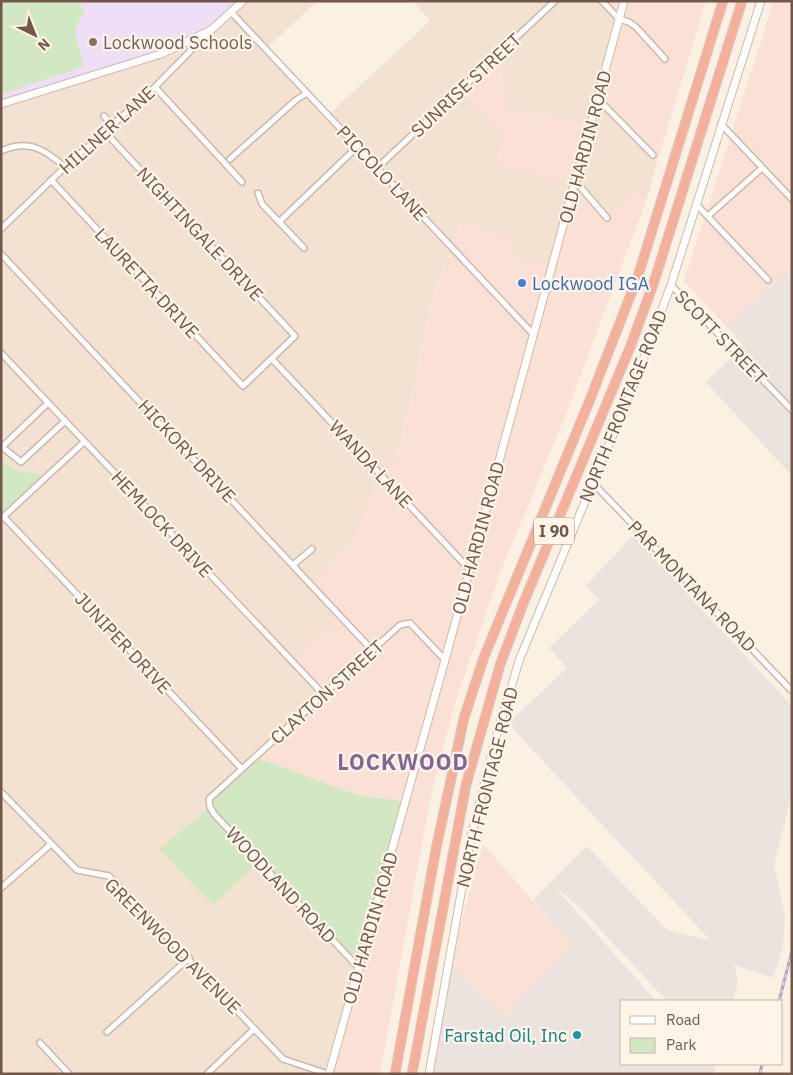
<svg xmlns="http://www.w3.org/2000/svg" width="793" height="1075" viewBox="0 0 793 1075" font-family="'IBM Plex Sans',sans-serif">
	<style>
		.residential { fill: #f3e2d1 }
		.commercial { fill: #fbe0d6 }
		.industrial { fill: #ebe3dd }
		.education { fill: #eedff7 }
		.green { fill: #d2e8c2 }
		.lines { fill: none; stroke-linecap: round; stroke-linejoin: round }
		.street-casing { stroke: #ccb8aa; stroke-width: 8 }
		.secondary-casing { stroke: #d1baaa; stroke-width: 9 }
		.highway-casing { stroke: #d8d0cc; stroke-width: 11 }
		.street { stroke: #fff; stroke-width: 5 }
		.secondary { stroke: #fff; stroke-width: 7 }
		.highway { stroke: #f4b09b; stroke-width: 9 }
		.rail-casing { stroke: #b3a2c4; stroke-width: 3 }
		.rail { stroke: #fef5e8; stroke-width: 1; stroke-dasharray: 4; stroke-linecap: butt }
		.education-dot { fill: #8d6e63; stroke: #fef5e8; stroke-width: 2 }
		.shop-dot { fill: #3f7fe0; stroke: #fef5e8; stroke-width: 2 }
		.culture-dot { fill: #0f9aa8; stroke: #fef5e8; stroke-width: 2 }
		.labels { text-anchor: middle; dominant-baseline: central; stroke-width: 4.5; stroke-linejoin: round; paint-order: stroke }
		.shield { fill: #fef5e8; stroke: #9c8679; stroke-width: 1 }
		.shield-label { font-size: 16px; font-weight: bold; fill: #72574a }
		.education-label { font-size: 18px; fill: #785e54; stroke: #fef5e8; text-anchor: start }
		.street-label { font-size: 18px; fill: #72574a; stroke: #fef5e8 }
		.shop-label { font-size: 18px; fill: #366cbe; stroke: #fef5e8; text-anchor: start }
		.culture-label { font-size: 18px; fill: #0d838f; stroke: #fef5e8; text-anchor: end }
		.district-label { font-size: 22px; font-weight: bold; letter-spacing: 1px; fill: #846596; stroke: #fef5e8 }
	</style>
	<rect width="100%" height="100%" fill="#fbf1e3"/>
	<path class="residential" d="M243,1h74l-51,48 62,66 102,-94 -17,-20h189l17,18 -21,80 59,63 -11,39 -10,-11 -29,28 -31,-36 15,-56 -86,-20 -44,-16 42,48 72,49 -23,80 -44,-13 5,-15 -52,-16 -30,80 -14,69 -20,87 -16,16 -29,69 -42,39 31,33 -17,79 -115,104 49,62 101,107 -30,106h-328v-555l46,-43 -31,-6 -15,-10v-356z"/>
	<path class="commercial" d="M602,1h104l-49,161 -59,-63 21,-79z
		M774,1h18v267l-65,59 -43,-46z
		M501,52l4,54 86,20 -15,56 31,36 29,-28 10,11 -80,213 -66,159 -46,133 -23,89 -51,279h-51l76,-273 -48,-6 -101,-38 68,-62 -32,-34 49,-45 -31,-33 42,-39 29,-69 16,-16 20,-87 14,-69 30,-80 52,16 -5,15 44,12 23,-79 -80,-24 8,-25 -43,-48z
		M483,844l89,101 -69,72 -53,-55z"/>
	<path class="industrial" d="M792,268v208l-86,-94 38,-36 -17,-19z
		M633,535l159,171v87l-18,71 11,53 -2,30 -10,31 -39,-13 4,17 -5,19h-66l-84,-90 -30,-26 103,116h-34v63h89l4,4 -1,6h-285l21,-112 53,55 69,-72 -39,-45 54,-54 80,84 44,11 -200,-214 3,-9 53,-50 -18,-20 50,-48 -13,-14z"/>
	<path class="education" d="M1,1h242l-32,29 -50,24 -160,50z"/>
	<path class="green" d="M1,1h75l10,11c-19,18 -5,34 -3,55l-82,27z
		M1,460l15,10 32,6 -47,43z
		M256,757l101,38 48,6 -46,167 -101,-106 -45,43 -54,-56 51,-42 -1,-8z"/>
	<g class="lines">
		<g class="street-casing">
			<path id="street" d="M602,1l17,18 10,3 7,5 29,32
				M231,12l302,322
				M155,87l87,95
				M598,99l55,56
				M104,116l8,9
				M721,124l71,75
				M1,151c28,-12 43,-2 64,16
				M230,159l66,-59 11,-7
				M377,168l178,-167
				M51,180l192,206 52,-50 -190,-204
				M576,182l31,36
				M258,193l4,11 42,44
				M697,205l71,75
				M708,216l54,-48
				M279,222l78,-75
				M1,229l64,-62 90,-80 54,-55
				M1,254l371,396
				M671,285l121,125
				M1,353l323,342
				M272,359l198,211
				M48,403l-46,44 19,15 44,-41
				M592,482l200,209
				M4,517l238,252
				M1,519l83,-77
				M293,565l19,-16
				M1,792l76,78 32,6 174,183 45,15
				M1,888l50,-44
				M359,968l-145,-154 -4,-7 -1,-8 191,-174 10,-2 35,37
				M107,1032l82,-74
				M40,1043l29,31
				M207,1074l47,-45"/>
		</g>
		<g class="secondary-casing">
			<path id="secondary" d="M1,104l160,-50 50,-24 32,-29
				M329,1074l116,-414 179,-659
				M429,1074l42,-237 25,-100 24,-79 114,-274 37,-99 90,-284"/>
		</g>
		<g class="highway-casing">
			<path id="highway" d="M395,1074l41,-225 28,-131 20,-61 105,-255 49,-126 85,-275
				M412,1074l54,-289 34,-120 23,-61 108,-259 23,-63 88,-281"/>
		</g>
		<use href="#street" class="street"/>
		<use href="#secondary" class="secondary"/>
		<use href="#highway" class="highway"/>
		<g class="rail-casing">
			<path id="rail" d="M779,1001l13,-50
				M760,1074l2,-10"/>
		</g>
		<use href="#rail" class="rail"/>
	</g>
	<circle class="education-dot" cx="93" cy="42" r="5"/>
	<circle class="shop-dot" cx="522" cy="283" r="5"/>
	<circle class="culture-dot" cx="577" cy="1035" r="5"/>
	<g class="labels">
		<rect class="shield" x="534" y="517.5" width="40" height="27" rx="4"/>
		<g class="shield-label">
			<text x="554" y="531">I 90</text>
		</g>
		<g class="education-label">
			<text x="103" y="42">Lockwood Schools</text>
		</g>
		<g class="street-label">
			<text transform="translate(466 85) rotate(-43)">SUNRISE STREET</text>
			<text transform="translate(107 130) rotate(-42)">HILLNER LANE</text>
			<text transform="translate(585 147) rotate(-75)">OLD HARDIN ROAD</text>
			<text transform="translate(382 173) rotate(47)">PICCOLO LANE</text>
			<text transform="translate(200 234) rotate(47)">NIGHTINGALE DRIVE</text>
			<text transform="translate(147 283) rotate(47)">LAURETTA DRIVE</text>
			<text transform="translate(721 337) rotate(46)">SCOTT STREET</text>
			<text transform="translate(623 406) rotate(-68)">NORTH FRONTAGE ROAD</text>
			<text transform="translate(187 451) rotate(47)">HICKORY DRIVE</text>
			<text transform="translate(371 464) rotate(47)">WANDA LANE</text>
			<text transform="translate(162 524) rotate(47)">HEMLOCK DRIVE</text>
			<text transform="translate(478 538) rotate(-75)">OLD HARDIN ROAD</text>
			<text transform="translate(692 586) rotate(46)">PAR MONTANA ROAD</text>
			<text transform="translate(123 643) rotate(47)">JUNIPER DRIVE</text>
			<text transform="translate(327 692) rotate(-42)">CLAYTON STREET</text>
			<text transform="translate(487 787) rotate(-76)">NORTH FRONTAGE ROAD</text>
			<text transform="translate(281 885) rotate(47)">WOODLAND ROAD</text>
			<text transform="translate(370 928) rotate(-74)">OLD HARDIN ROAD</text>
			<text transform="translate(173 946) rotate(45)">GREENWOOD AVENUE</text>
		</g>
		<g class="shop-label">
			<text x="532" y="283">Lockwood IGA</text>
		</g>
		<g class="culture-label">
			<text x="567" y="1035">Farstad Oil, Inc</text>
		</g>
		<g class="district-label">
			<text x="403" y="761">LOCKWOOD</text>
		</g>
	</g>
	<rect width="793" height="1075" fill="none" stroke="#72574a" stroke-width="5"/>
	<rect x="620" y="1000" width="162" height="65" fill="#fef5e8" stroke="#c6b6a9"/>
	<rect x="630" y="1016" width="25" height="8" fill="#ffffff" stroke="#c6b6a9"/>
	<text x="666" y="1025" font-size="15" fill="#72574a">Road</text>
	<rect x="630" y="1038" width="25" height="15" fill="#d2e8c2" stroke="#c6b6a9"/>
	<text x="666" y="1050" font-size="15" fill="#72574a">Park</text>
	<g transform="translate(35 35) rotate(137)" stroke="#fef5e8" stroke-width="4" paint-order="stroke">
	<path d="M0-4L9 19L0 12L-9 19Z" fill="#72574a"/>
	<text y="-8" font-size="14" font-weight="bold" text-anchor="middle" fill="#72574a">N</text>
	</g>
</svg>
